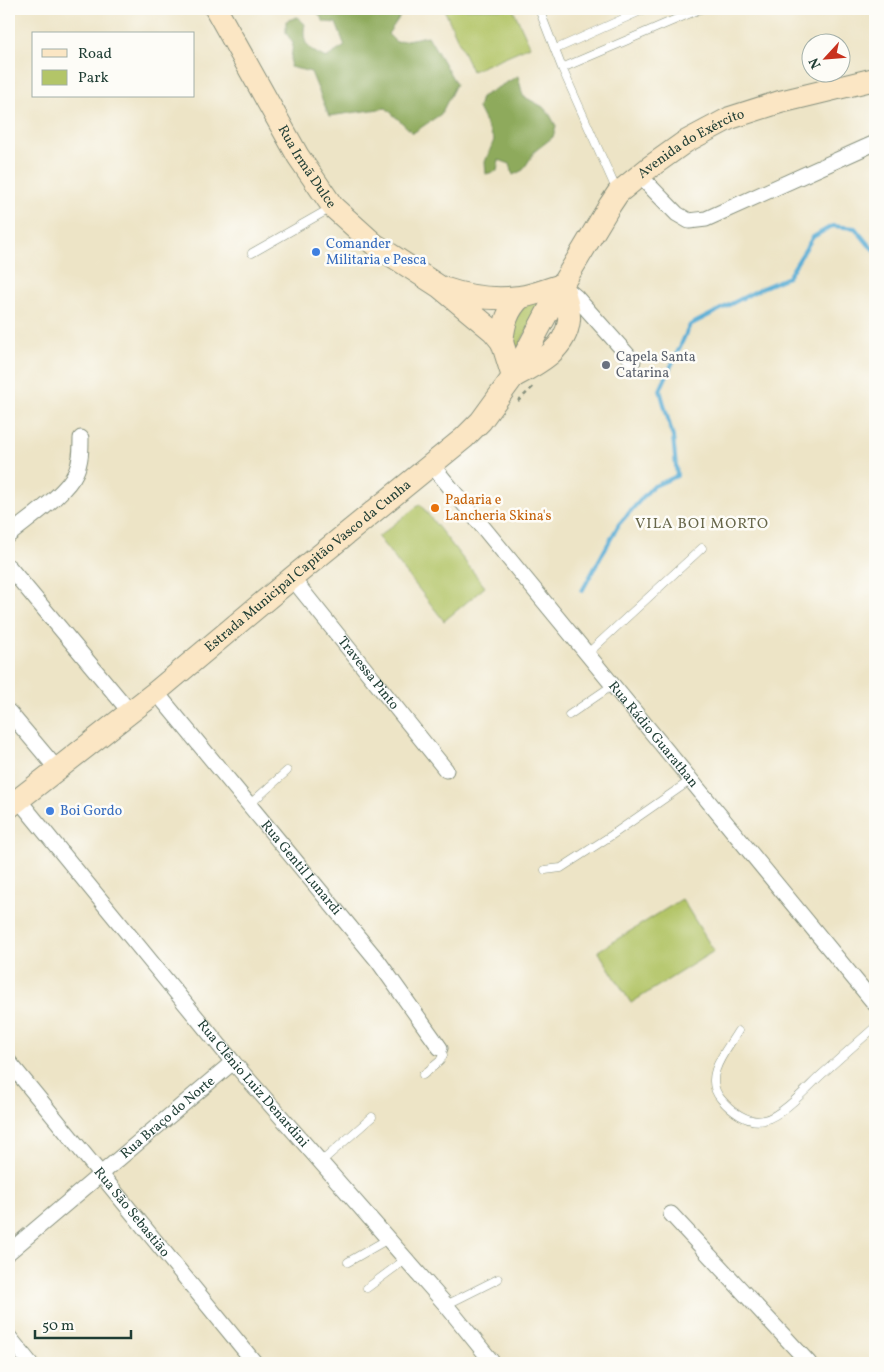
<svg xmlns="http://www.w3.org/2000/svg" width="884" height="1372" viewBox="0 0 884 1372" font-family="Vollkorn,serif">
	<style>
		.green { fill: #b3c568; stroke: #69814e }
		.forest { fill: #8eaa5c; stroke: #567448 }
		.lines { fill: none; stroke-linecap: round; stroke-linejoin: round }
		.stream { stroke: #59add5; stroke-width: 4 }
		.lane-casing { stroke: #86907d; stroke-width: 9 }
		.street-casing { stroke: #86907d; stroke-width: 17 }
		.secondary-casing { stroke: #86907d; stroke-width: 24 }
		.path { stroke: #86907d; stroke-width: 2.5; stroke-dasharray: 4 4; stroke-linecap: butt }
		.lane { stroke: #fff; stroke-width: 8 }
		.street { stroke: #fff; stroke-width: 15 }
		.secondary { stroke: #fbe6c4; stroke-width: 22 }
		.shop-dot { fill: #3f7fe0; stroke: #fdfcf7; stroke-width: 2 }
		.worship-dot { fill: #6b7280; stroke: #fdfcf7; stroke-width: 2 }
		.food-dot { fill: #e8710a; stroke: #fdfcf7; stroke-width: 2 }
		.labels { text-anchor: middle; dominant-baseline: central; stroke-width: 5; stroke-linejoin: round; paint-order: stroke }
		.street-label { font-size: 14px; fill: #1f3d34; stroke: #fdfcf7 }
		.shop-label { font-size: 14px; fill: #366cbe; stroke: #fdfcf7; text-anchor: start }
		.worship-label { font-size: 14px; fill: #5b616d; stroke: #fdfcf7; text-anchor: start }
		.food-label { font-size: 14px; fill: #c56008; stroke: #fdfcf7; text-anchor: start }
		.neighbourhood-label { font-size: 15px; letter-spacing: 1px; fill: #676649; stroke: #fdfcf7 }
	</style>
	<rect width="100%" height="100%" fill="#fdfcf7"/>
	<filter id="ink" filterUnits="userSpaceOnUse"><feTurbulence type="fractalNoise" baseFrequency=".02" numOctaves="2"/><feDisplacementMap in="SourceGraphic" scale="10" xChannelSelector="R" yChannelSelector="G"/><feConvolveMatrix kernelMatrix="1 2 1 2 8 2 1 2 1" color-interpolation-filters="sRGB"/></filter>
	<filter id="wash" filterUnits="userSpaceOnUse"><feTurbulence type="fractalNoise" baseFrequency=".0096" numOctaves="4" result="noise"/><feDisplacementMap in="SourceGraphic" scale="20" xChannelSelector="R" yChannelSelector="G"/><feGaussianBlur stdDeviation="1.12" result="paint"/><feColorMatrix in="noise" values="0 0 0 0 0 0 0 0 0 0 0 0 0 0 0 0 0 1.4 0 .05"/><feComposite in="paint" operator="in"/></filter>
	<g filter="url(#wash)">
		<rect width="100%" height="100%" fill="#ede4c6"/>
		<path class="green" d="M444,9h69l17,37 -58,25z
			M544,299l-29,54 -3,-29 13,-19z
			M420,504l65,83 -41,34 -66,-84z
			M682,899l32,52 -83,52 -33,-52z"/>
		<path class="forest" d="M315,9h90l-17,25 8,8 32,-6 28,48 -15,30 -28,19 -27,-25 -57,8 -18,-44 -21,-5 3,-24 -7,-10v-12l11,-4 8,7c-4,20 4,26 21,34l19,-12 -9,-23 -12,-1z
			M518,76l5,20 20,11 7,8 6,11 -3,11 -18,14 -12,19 -10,5 -3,-11 -11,-4 -2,11 -11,3 -1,-12 9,-22 -16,-32 3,-11z"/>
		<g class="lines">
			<path class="stream" d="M582,591l37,-67 33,-37 25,-11 -4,-39 -13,-47 30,-65 72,-37 26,-11 25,-40 19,-11 23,2 13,16 7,7"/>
		</g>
	</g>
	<g filter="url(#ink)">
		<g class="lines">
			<g class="lane-casing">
				<path id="lane" d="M539,9l23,59 55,123
					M556,49l89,-40
					M562,68l138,-59
					M252,253l79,-45
					M587,654l115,-106
					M569,715l44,-30
					M249,805l38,-34
					M545,870l16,-2 51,-33 79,-55
					M738,1031c-12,20 -36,46 -17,68 10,12 27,25 43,21 18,-4 43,-32 57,-45 18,-16 36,-32 54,-48
					M423,1075l17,-14 3,-6 -3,-7
					M321,1162l51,-45
					M348,1262l40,-23
					M367,1288l39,-29
					M446,1305l52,-26"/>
			</g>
			<g class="street-casing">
				<g id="street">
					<path d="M639,175l38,39 12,7 17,-2 169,-76"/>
					<path d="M563,286l13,11 57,64"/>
					<path id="s1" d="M431,464l444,540"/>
					<path d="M9,535c19,-16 57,-41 67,-63 5,-11 5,-23 5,-34"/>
					<path d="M9,567l121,145"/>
					<path id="s2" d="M292,578l154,192"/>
					<path id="s3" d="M156,692l222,269 62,87"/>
					<path d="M9,712l48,57"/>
					<path id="s4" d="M18,799l215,263 213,243 47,58"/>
					<path id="s5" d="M9,1062l246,301"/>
					<path d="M671,1214l138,149"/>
					<path id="s6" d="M9,1252l224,-190"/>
					<path d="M9,1337l21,26"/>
				</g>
			</g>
			<g class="secondary-casing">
				<g id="secondary">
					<path id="s7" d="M216,9l82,147 35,51 41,37 66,43 53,44 9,11 11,35"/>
					<path d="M446,289c23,8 49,11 74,8 14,-2 28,-8 42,-12"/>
					<path d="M502,342c2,-18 5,-32 19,-45"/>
					<path d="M513,377c24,-13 53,-27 56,-57 1,-11 -4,-24 -7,-35"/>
					<path id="s8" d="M9,807l147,-115 136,-114 172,-140 17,-17 32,-44 49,-92 48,-80 8,-12 32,-26 35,-25 45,-24 50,-16 95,-23"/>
				</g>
			</g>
			<path class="path" d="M518,401l15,-14"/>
			<use href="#lane" class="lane"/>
			<use href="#street" class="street"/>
			<use href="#secondary" class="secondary"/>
		</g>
	</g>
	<g class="shop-dot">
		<circle cx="316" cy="252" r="5"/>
		<circle cx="50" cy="811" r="5"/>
	</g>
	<circle class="worship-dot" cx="606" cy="365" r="5"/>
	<circle class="food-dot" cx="435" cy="508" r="5"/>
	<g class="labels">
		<g class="street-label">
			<text stroke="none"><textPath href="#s8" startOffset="965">Avenida do Exército</textPath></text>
			<text stroke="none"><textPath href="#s7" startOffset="182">Rua Irmã Dulce</textPath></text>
			<text stroke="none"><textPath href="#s8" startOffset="384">Estrada Municipal Capitão Vasco da Cunha</textPath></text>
			<text stroke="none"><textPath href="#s2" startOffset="122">Travessa Pinto</textPath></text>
			<text stroke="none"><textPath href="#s1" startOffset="350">Rua Rádio Guarathan</textPath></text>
			<text stroke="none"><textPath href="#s3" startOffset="228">Rua Gentil Lunardi</textPath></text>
			<text stroke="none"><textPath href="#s4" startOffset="369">Rua Clênio Luiz Denardini</textPath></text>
			<text stroke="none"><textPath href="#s6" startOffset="208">Rua Braço do Norte</textPath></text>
			<text stroke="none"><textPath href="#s5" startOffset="194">Rua São Sebastião</textPath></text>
		</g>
		<g class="shop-label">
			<text x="326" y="244">Comander<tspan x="326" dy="16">Militaria e Pesca</tspan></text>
			<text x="60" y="811">Boi Gordo</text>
		</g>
		<g class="worship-label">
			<text x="616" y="357">Capela Santa<tspan x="616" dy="16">Catarina</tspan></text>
		</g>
		<g class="food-label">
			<text x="445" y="500">Padaria e<tspan x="445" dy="16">Lancheria Skina's</tspan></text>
		</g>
		<g class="neighbourhood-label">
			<text x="702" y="524">VILA BOI MORTO</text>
		</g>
	</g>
	<rect width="884" height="1372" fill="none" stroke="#fdfcf7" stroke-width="30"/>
	<rect x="32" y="32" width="162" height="65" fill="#fdfcf7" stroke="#a4b0a9"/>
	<rect x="42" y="49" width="25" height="8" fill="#fbe6c4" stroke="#a4b0a9"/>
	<text x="78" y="58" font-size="15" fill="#1f3d34">Road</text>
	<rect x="42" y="70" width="25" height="15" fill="#b3c568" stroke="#a4b0a9"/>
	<text x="78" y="82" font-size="15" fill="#1f3d34">Park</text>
	<g transform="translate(826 58) rotate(244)"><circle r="24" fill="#fdfcf7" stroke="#a4b0a9"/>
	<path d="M0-4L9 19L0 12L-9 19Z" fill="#c8321e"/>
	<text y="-8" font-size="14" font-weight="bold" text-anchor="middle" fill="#1f3d34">N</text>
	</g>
	<path d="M35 1330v8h96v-8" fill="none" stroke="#1f3d34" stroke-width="2.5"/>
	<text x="42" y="1330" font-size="15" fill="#1f3d34" stroke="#fdfcf7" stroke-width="4" paint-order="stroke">50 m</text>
</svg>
